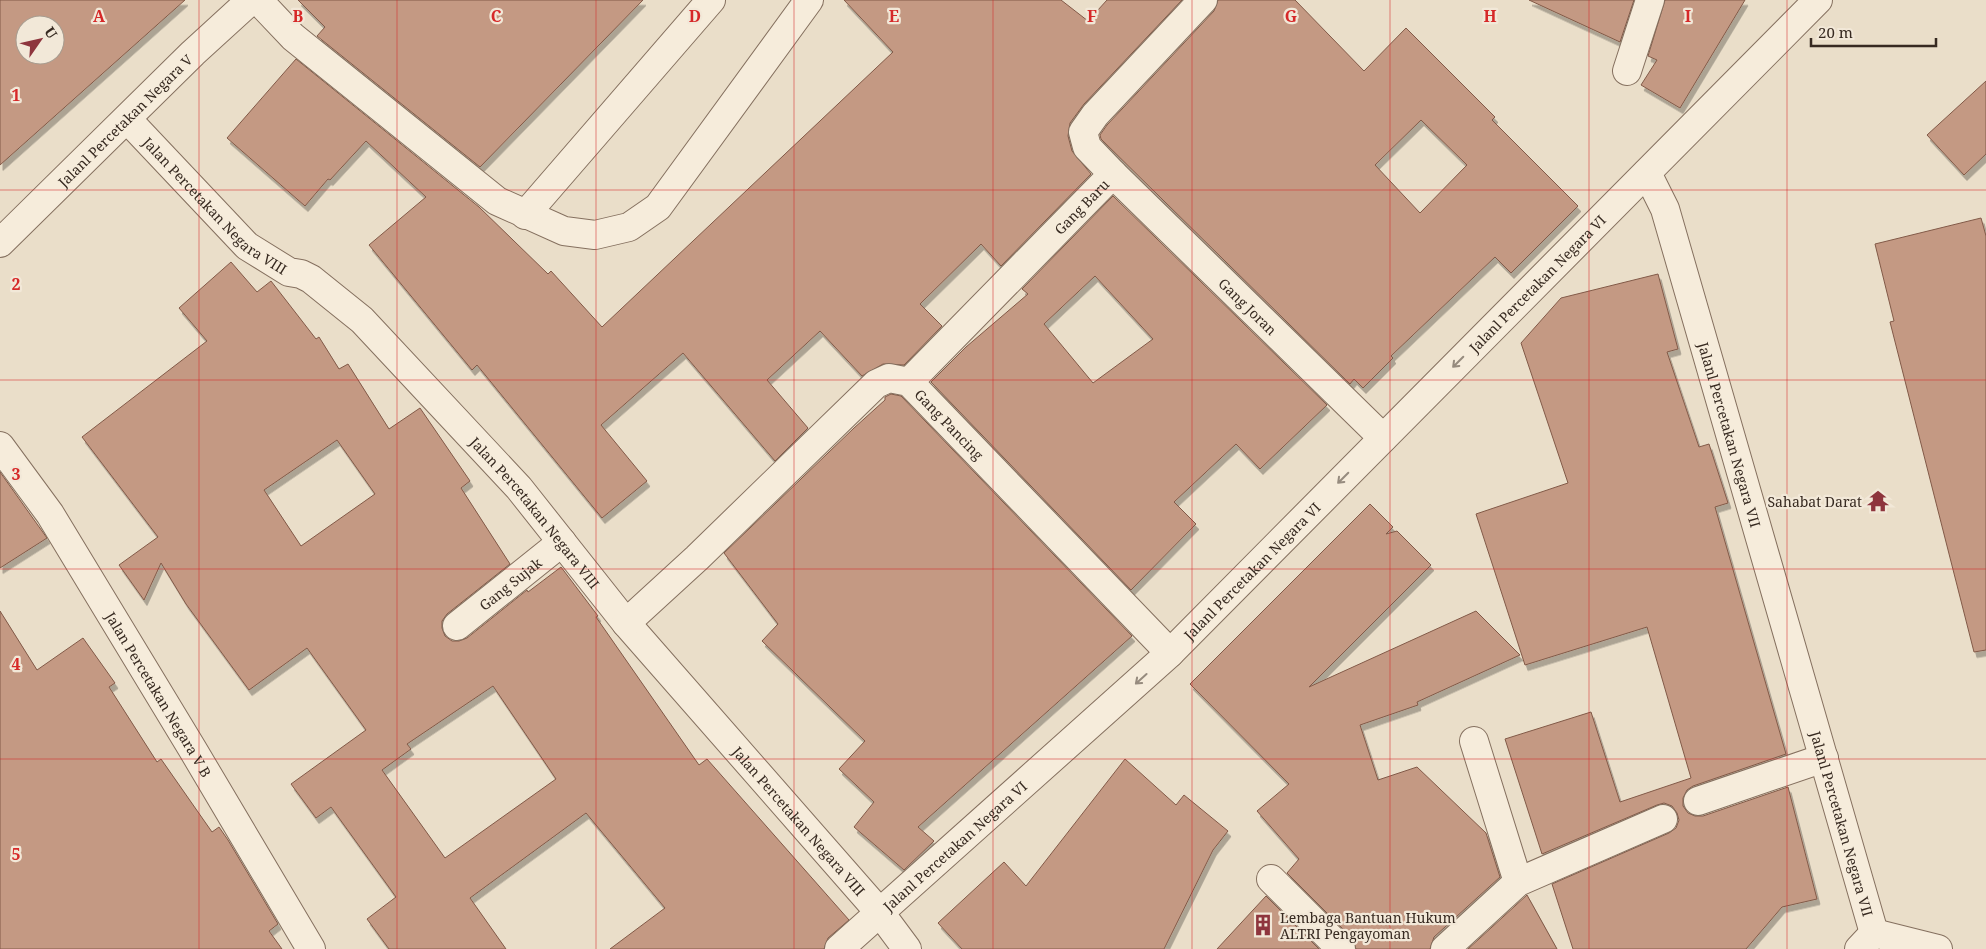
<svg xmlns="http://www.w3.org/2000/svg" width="1986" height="949" viewBox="0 0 1986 949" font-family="'Noto Serif',serif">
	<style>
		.building { fill: #c49983; stroke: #825a48; fill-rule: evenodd; filter: url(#shadow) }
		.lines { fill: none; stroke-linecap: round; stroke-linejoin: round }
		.minor-casing { stroke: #85705f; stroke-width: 30 }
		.minor { stroke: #f6ecdb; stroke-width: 28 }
		.oneway { stroke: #968b7e }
		.grid { fill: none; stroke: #d62828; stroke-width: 1; stroke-opacity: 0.55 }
		.labels { text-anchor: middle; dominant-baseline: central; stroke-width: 4.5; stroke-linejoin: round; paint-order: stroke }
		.street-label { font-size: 14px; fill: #372a21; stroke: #f2e8d8 }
		.poi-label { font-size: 14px; fill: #372a21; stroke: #f2e8d8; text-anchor: end }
		.grid-label { font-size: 16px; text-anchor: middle; font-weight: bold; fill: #d62828; stroke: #f2e8d8; stroke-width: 4.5; stroke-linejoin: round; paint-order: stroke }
	</style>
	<defs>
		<filter id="shadow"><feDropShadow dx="3" dy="5.5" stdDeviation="0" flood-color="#0004"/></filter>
	</defs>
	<rect width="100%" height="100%" fill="#eadec9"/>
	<path class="building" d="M0,0h185l-185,165zM25,25h30v30h-30z
		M298,0h345l-163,167 -163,-131 8,-9z
		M844,0h217l27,21 19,-21h75l-98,104 -14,19 -2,13 4,15 19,23 -90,92 -20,-22 -61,60 22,22 -38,39 -21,-1 -21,12 -42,-45 -53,49 41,48 -33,33 -92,-108 -82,72 46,56 -45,37 -125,-153 -5,5 -103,-125 57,-48 -60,-56 -36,39 -2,-1 -23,27 -78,-68 69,-79 183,148 69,67 3,-3 51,56 291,-275z
		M1218,0h77l69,71 42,-43 89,89 -3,3 86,86 -67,67 -16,-16 -104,99 2,2 -30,30 -9,-9 -4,5 -249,-245 -1,-4 7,-10 107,-114zM1421,120l46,45 -47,48 -45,-48z
		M1529,0h105l-14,42z
		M1665,0h80l-65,108 -39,-23 16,-25 -9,-4z
		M1986,81v73l-22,21 -37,-40z
		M1113,196l214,209 -67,64 -24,-25 -62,58 22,22 -65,66 -200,-208 35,-35 62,-53 -6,-5zM1095,276l58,63 -60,44 -49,-59z
		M1981,218l5,18v414l-12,2 -84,-330 4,-1 -19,-77z
		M231,262l26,30 14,-11 45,58 3,-2 20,32 9,-5 41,65 31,-21 50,73 -9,7 49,76 -63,50 -5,7v7l3,8 7,5h7l8,-3 60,-48 1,2 33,-25 37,49 -2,1 103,148 8,-6 142,161 -21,18 -4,11h-214l55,-41 -79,-95 -116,85 36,51h-117l-22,-30 29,-22 -65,-90 -15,11 -25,-34 75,-54 -59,-82 -58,42 -63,-86 -25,-41 -17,37 -25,-35 39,-28 -76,-100 125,-96 -28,-33zM337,440l38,54 -74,52 -37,-56zM493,686l63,93 -111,79 -63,-88 29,-21 -4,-5z
		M1658,274l20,75 -11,3 32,95 10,-3 19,59 -13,4 71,247 -93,32 -6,4 -4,8v8l5,7 7,3h8l85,-29 29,112 -35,8 -36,42h-173l-21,-65 117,-51 7,-5 3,-8 -2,-7 -5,-7 -8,-3 -7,2 -115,49 -37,-115 86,-27 29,90 71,-24 -44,-151 -122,38 -49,-151 92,-31 -47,-140 40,-45z
		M891,394l10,2 231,240 -214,191 16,14 -30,29 -50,-43 20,-25 -35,-33 26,-28 -103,-100 16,-17 -54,-71 130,-125 31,-28v-3z
		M0,472l47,66 -47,30z
		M1370,504l23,23 -7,7 11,-3 34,34 -122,122 167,-76 44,44 -103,47 1,3 -58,20 18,55 39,-13 69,66 14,44 -66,60 -4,12h-74l-4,-11 -65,-65 12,-14 -42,-48 32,-27 -99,-100z
		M0,611l37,59 46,-32 32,45 -6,4 48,75 4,-3 51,73 7,-5 9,13 50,84 -9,7 13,18h-282z
		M1125,759l51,46 8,-10 44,36 -15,19 -49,99h-202l-24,-26 66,-61 22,24z
		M1527,895l30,54h-89z
		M1266,896l53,53h-102z"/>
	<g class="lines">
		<g class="minor-casing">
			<g id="minor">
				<path d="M258,0l35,37 204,164 67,30 31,4 34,-8 29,-20 151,-207"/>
				<path d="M1627,71l23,-71"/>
				<path id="s1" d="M127,119l120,127 42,26 12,2 10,5 51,41 157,168 107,135 255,291 26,35"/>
				<path id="s2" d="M1647,173l18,36 209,724"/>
				<path id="s3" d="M1113,174l270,264"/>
				<path d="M525,215l186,-215"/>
				<path id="s4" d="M0,243l193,-190 58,-53"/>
				<path id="s5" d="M909,382l204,-208 -26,-27 -4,-15 12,-17 108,-115"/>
				<path id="s6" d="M0,446l50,68 143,236 118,199"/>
				<path id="s7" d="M626,623l71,-65 179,-174 13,-6 20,4 261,271"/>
				<path id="s8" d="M457,626l105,-84"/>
				<path d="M1474,741l44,141"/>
				<path d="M1698,801l126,-43"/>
				<path d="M1271,879l70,70"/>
				<path d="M1874,933l64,16"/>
				<path id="s9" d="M839,949l331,-296 648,-653"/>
				<path d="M1445,949l73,-67 145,-63"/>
				<path d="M1859,949l15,-16"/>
			</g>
		</g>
		<use href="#minor" class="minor"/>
	</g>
	<defs><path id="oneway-shaft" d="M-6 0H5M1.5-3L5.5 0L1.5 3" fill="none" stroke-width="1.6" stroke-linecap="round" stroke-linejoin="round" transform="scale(1.25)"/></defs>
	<g class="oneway">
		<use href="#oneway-shaft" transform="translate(1458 362) rotate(135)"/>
		<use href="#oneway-shaft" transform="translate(1343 478) rotate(135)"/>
		<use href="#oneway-shaft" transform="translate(1141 679) rotate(138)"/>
	</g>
	<path class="grid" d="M199,0v949M397,0v949M596,0v949M794,0v949M993,0v949M1192,0v949M1390,0v949M1589,0v949M1787,0v949M0,190h1986M0,380h1986M0,569h1986M0,759h1986"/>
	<defs>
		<g id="temple-bare" transform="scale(1.725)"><path d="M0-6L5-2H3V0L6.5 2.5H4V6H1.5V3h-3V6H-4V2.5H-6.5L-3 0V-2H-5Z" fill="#8e353d" stroke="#f2e8d8" stroke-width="2.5" paint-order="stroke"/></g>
		<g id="building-bare" transform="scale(1.725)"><path d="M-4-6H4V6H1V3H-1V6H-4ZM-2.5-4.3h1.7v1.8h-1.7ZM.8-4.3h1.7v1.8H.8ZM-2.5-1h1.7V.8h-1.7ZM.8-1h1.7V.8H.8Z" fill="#8e353d" stroke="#f2e8d8" stroke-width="2.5" paint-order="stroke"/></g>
	</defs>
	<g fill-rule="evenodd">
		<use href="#temple-bare" x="1878" y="501"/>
		<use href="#building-bare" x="1263" y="925"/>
	</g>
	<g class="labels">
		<g class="street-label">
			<text stroke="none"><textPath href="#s4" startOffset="175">Jalanl Percetakan Negara V</textPath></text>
			<text stroke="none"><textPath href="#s1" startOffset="124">Jalan Percetakan Negara VIII</textPath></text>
			<text stroke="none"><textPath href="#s5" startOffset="246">Gang Baru</textPath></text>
			<text stroke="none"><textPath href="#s9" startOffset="965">Jalanl Percetakan Negara VI</textPath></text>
			<text stroke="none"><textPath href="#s3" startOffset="189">Gang Joran</textPath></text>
			<text stroke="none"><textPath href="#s7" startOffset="439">Gang Pancing</textPath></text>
			<text stroke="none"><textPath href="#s2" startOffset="275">Jalanl Percetakan Negara VII</textPath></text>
			<text stroke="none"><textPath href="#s1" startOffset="572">Jalan Percetakan Negara VIII</textPath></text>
			<text stroke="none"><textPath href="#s9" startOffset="560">Jalanl Percetakan Negara VI</textPath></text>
			<text stroke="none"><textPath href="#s8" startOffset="68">Gang Sujak</textPath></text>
			<text stroke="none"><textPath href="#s6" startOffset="295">Jalan Percetakan Negara V B</textPath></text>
			<text stroke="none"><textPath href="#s1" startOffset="978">Jalan Percetakan Negara VIII</textPath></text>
			<text stroke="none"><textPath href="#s2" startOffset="680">Jalanl Percetakan Negara VII</textPath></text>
			<text stroke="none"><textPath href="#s9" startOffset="155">Jalanl Percetakan Negara VI</textPath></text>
		</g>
		<g class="poi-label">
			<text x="1862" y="501">Sahabat Darat</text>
			<text x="1280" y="917" text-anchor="start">Lembaga Bantuan Hukum<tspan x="1280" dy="16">ALTRI Pengayoman</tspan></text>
		</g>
	</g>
	<g class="grid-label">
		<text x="99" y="22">A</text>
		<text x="298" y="22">B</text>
		<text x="496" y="22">C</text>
		<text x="695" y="22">D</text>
		<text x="894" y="22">E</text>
		<text x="1092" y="22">F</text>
		<text x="1291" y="22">G</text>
		<text x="1490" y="22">H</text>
		<text x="1688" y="22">I</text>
		<text x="16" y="101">1</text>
		<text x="16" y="290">2</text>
		<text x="16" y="480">3</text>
		<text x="16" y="670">4</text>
		<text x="16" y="860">5</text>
	</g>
	<g transform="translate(40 40) rotate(56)"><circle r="24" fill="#f2e8d8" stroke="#a79c8f"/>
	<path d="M0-4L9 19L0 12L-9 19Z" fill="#8e353d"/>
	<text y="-8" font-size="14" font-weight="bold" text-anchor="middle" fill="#372a21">U</text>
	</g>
	<path d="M1811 38v8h125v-8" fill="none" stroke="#372a21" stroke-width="2.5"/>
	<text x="1818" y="38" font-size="15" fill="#372a21" stroke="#f2e8d8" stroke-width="4" paint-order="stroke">20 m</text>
</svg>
